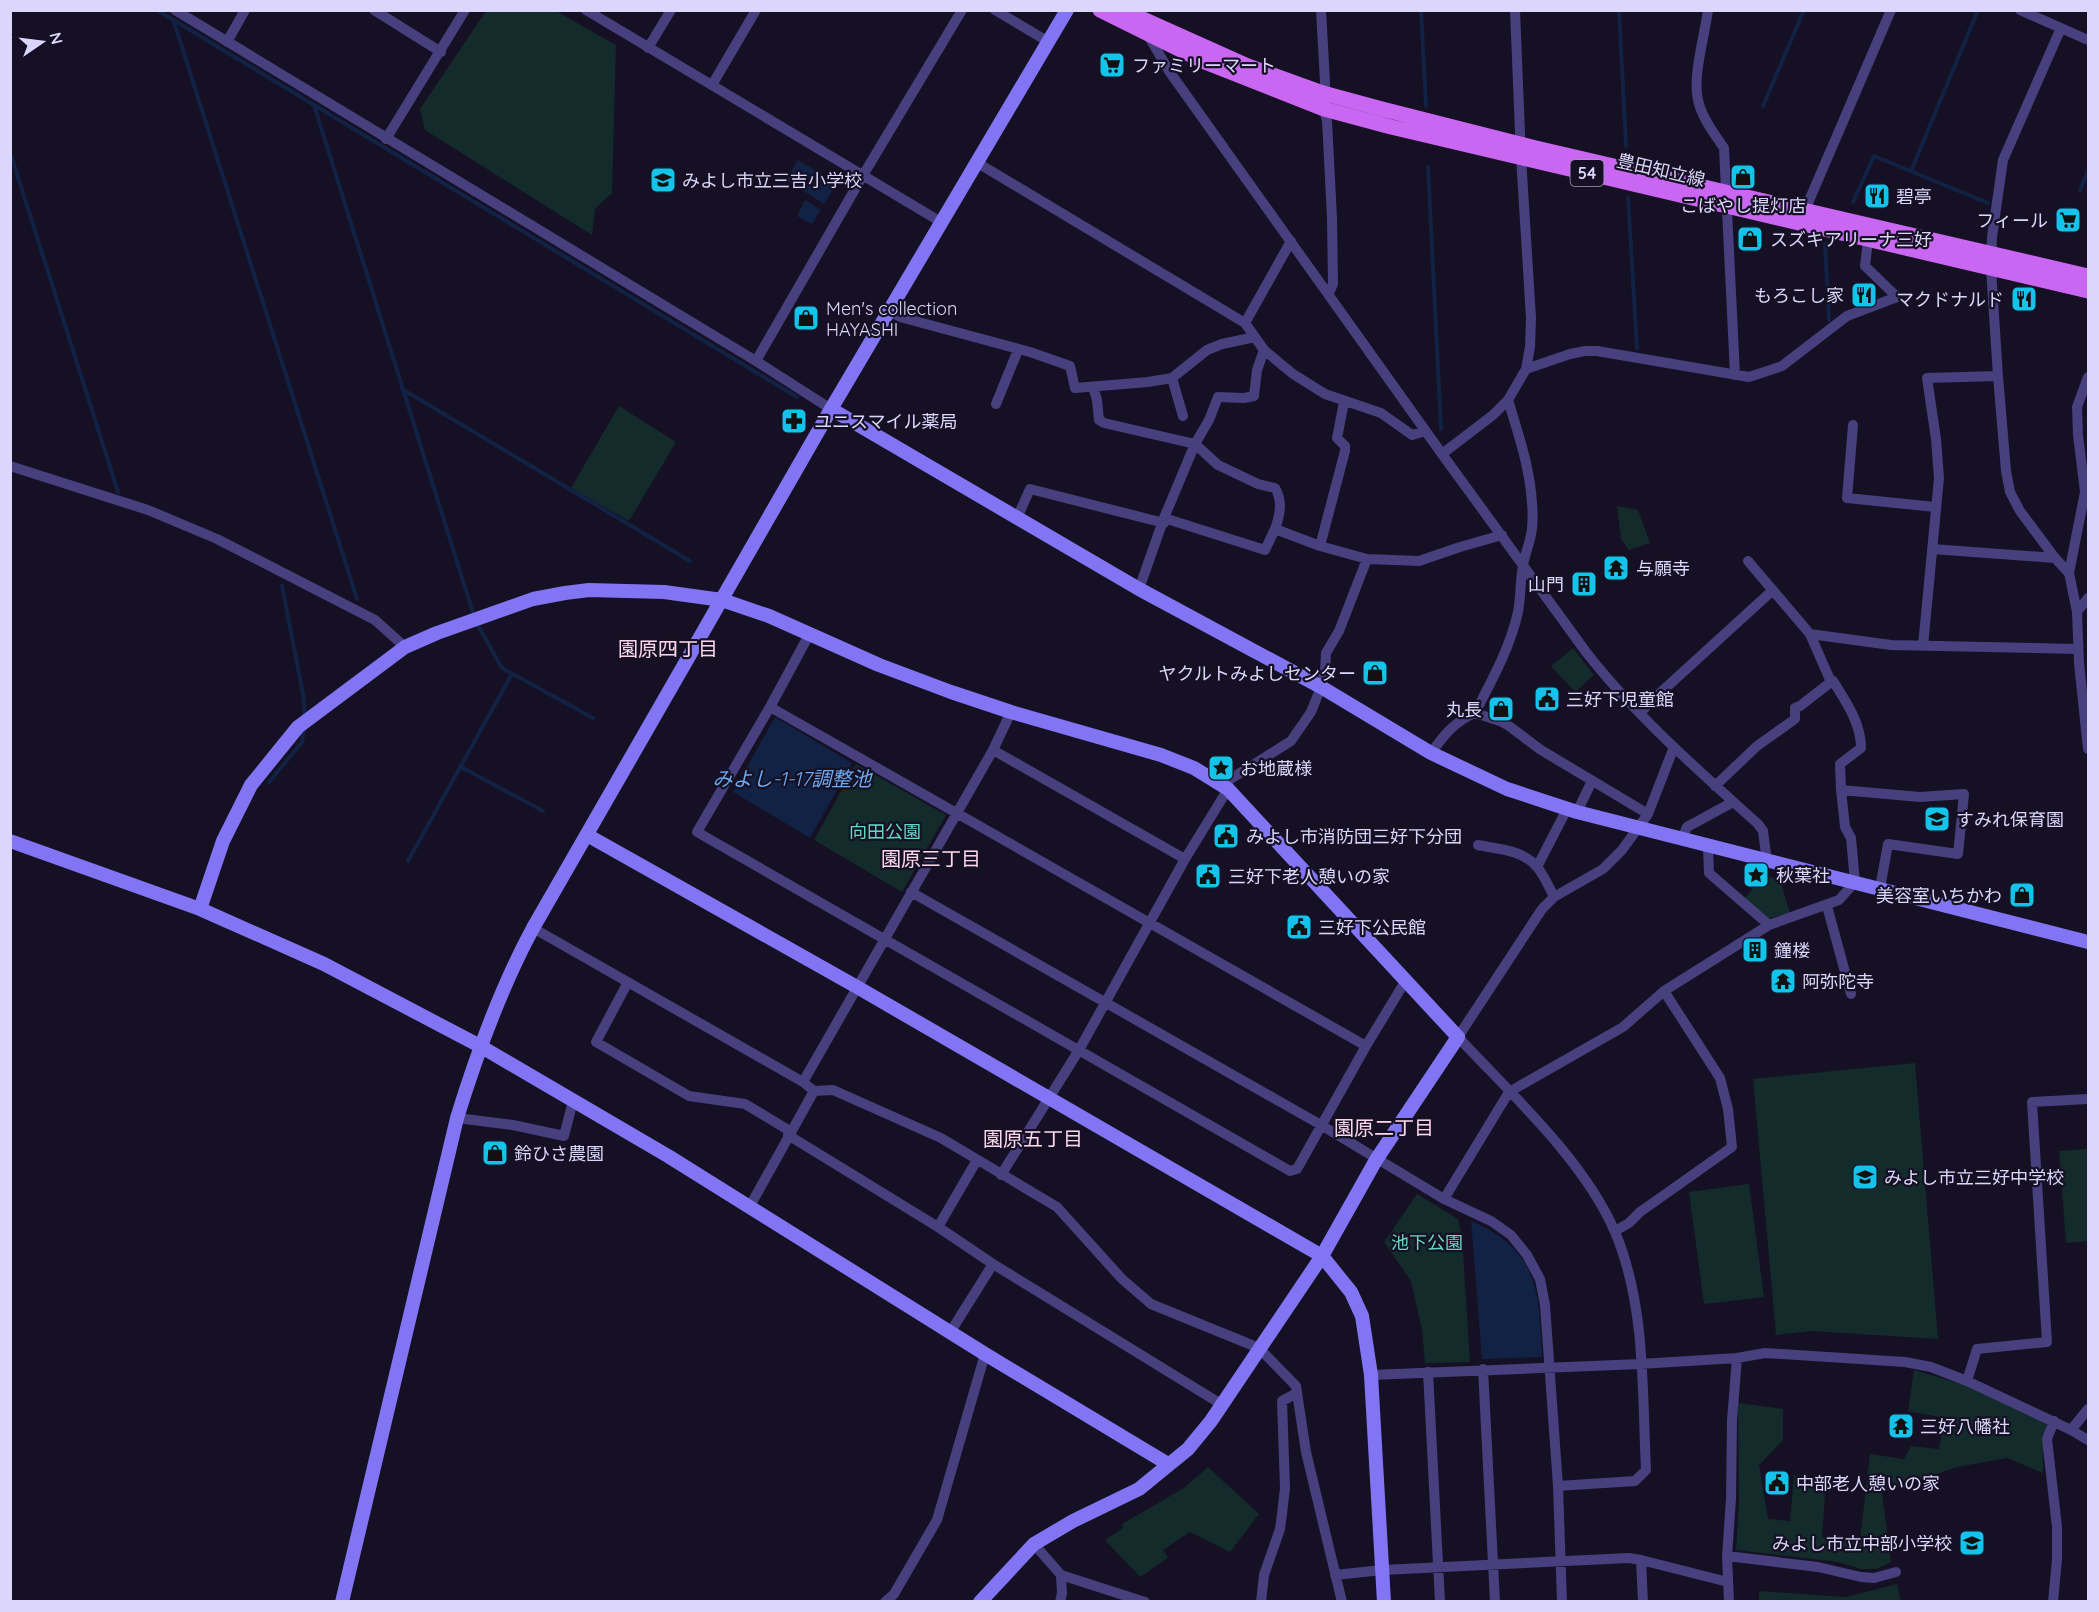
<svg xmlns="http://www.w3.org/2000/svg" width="2099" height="1612" viewBox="0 0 2099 1612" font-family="Quicksand,'Noto Sans JP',sans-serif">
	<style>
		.green { fill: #142b2c }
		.water { fill: #122245 }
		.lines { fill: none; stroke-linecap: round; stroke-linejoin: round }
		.stream { stroke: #122245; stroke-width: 4 }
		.street { stroke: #473f7e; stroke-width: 10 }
		.secondary { stroke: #8275f4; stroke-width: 14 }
		.primary { stroke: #c966f2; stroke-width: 15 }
		.labels { text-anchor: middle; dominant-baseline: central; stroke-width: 4.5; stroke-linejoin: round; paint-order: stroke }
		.shield { fill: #151023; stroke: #a19bbb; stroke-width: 1.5 }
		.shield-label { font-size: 16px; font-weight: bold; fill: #ddd6fc }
		.poi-label { font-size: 18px; fill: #ddd6fc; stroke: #151023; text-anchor: start }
		.street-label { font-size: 18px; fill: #ddd6fc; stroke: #151023 }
		.park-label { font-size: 18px; fill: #67d6c3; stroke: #151023 }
		.neighbourhood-label { font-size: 20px; fill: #fcd7ec; stroke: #151023 }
		.water-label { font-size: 20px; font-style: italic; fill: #6caaf3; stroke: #151023 }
	</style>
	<rect width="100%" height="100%" fill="#151023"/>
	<path class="green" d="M486,11h70l60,34 -4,148 -17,16 -3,26 -167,-105 -5,-21z
		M619,406l57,36 -47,79 -58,-33z
		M1617,506l21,4 12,33 -21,7 -8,-11z
		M1573,648l21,27 -19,17 -24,-26z
		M856,764l90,51 -44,77 -88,-52z
		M1764,875l16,5 10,33 -24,6 -21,-21z
		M1915,1063l23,276 -127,-8 -35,4 -23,-256z
		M2088,1149v92l-22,2 -7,-92z
		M1749,1184l15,113 -60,7 -15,-112z
		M1417,1194l41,25 4,17 8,126 -45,1 -3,-33 -11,-49 -27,-39z
		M1914,1370l54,16 79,38 -4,14v35l-36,-15 -50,9 -75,26 9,69 -14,7h-16l-23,-7 -102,-12 3,-48 -1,-99 45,6v31l-24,25 9,54 22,2 4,-46 32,6 -4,56 38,3 10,-86 34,5 7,-13 28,3 5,-31 -36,-7z
		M1208,1467l51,47 -29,38 -40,-20 -27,18 5,8 -28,19 -35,-37 18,-12 -1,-4 62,-36z
		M1897,1584l4,17h-142v-10l87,6z"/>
	<path class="water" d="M798,160l39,23 -13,21 -38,-24z
		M805,200l16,10 -9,14 -15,-8z
		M775,717l77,46 -42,75 -77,-46z
		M1471,1221c68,29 68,70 71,136l-60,2z"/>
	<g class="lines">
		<path class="stream" d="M157,10l640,387
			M1421,10l5,96
			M1619,10l7,136
			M174,22l183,577
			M314,105l160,511
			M1763,106l41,-96
			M10,152l108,340
			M1428,167l13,262
			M1911,171l67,-161
			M2080,190l8,-19
			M1628,197l9,151
			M1853,202l21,-46 114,47
			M1825,244l4,76
			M402,389l288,172
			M282,586l21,108 2,24
			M477,624l25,44 91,50
			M461,767l82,44
			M269,782l33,-40 2,-14
			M408,861l104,-187"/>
		<path class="street" d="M175,10l581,351 75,48
			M374,10l67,42
			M586,10l355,212
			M995,10l52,31
			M1321,10l4,72 -1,27 3,12 5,97 1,66 -4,9
			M1708,10c-3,23 -14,62 -11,84 2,20 16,38 27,54l11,227
			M2020,10l68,30
			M2061,28l-58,132 -11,77 -1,32 7,107 8,95 4,21 10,19 35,47 14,15
			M1148,35l21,36 273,383 144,198c50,64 112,118 172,172l5,7 4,31
			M227,42l18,-32
			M648,48l23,-38
			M712,85l44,-75
			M386,139l79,-129
			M976,162l269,161 19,27 29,24 32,20 56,19 31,22 14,-4
			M1805,210l86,-200
			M890,311l10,6 130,35 40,14 5,22 73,-6 24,-4 35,-28 15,-6 33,-7
			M1245,323l46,-82
			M756,361l106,-184 100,-167
			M1526,369l44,-15 15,-3h12l152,26 33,-11 65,-50 50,-19 -32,-31 3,-26
			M2088,377l-11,30 1,28 7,57 -16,81 8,39 2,51 9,86
			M1172,378l11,38
			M1093,387l4,13 2,20 5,3 91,21 23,21 40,19 17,4c8,13 5,27 0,41
			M1508,400c10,33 22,68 24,103 1,12 1,25 -2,36 -2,9 -6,18 -7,27 -3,15 -2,31 -5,46 -8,36 -26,68 -43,101l25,8 9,5 32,24 107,64
			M996,404l22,-54
			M1853,425l-6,73 88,9
			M1442,454l51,-39 15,-15 18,-31 4,-22 1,-29 -10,-161 -6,-147
			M10,466l138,44 69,29 158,81 30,27
			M1017,518l13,-29 134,34
			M1164,518l101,32 10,-21 45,17 47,13 52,2 41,-14 42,-12
			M1320,546l25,-95v-5l-8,-8 7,-36
			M1932,549l123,9
			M1748,561l62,73
			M1139,589l25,-71 31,-74 14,-24 9,-23 26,1 10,-2 3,-26 7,-20
			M2077,612l11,-14
			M810,633l-40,74 596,339
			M1923,646l16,-168 -3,-39 -9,-61 71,-2
			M770,707l-73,125 593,339 7,-2 69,-123 40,-66
			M1641,713l7,-9 125,-114
			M993,750l192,109
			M1431,753c13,-18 23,-31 44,-40
			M1221,785l70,-44 20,-29 10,-25 4,-16 1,-18 13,-22 28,-72
			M1715,786l42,-40 38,-27v-11l5,-2 31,-24
			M1841,790l79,7 44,-3 -6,60 -70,-10 -8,44
			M1577,812l15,-31
			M1682,839l5,-12 46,-25
			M1478,845c20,4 45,5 59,22 7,8 12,20 17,30
			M1708,847l1,26 60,52
			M1537,867l30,-58
			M911,892l410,233 123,74 47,22 20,14 16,20 13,24 5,26 13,181 4,116
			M1827,906l24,88
			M533,928l270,154 11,9 19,-1 108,48 116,69 65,72 29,25 108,44 37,38 10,66 36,150
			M628,982l-32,60 93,54 56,8 45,27
			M803,1082l190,-332 18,-38
			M457,1118l56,7 51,11 9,-35
			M788,1135l150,92 55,37 228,140
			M1001,1175l78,-125 106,-191 43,-70
			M1444,1199l65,-107 114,-65 41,-36 105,-66 70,-25 16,-18 -4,-44 -6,-11 -4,-37 -1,-26 21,-16c0,-25 -15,-46 -28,-67l-2,1 -21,-48 81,11 187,4
			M750,1206l64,-115
			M938,1227l39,-67
			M1615,1231l14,-8 11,-11 92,-65 -4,-38 -8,-31 -56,-87
			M951,1331l42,-67
			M1483,1369l12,233
			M1428,1372l12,230
			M1371,1375l269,-11 97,-6 28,-5 140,9 26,5 36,14 104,49 17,10
			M1967,1381l10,-32 70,-7 -15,-240 56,-3
			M2071,1430l17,-21
			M1558,1486l77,-5 11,-11c-4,-79 0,-165 -31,-238 -31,-72 -104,-138 -157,-195l84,-128 12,-12 49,-28 19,-19 26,-36 26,-67
			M1034,1544l27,31
			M1727,1556l91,11 43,10 13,1 22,-6
			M1641,1560l87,22
			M1335,1575l47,-5 247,-12 12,2 2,42
			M885,1602l9,-8 43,-74 48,-166
			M1060,1602l2,-9 -1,-18 84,27
			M1261,1602l3,-27 16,-46 2,-15 3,-26 -3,-87 15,-8
			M1729,1602l-2,-46 4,-57 1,-79 5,-62
			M2053,1602l4,-43v-32l-10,-88 7,-18"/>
		<path class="secondary" d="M831,409l308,180 182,98 110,66 76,36 70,23 511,130
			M587,835l270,152 465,269 29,36 11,24 9,59 13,227
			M10,841l190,68 124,55 156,82 188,110 317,198 183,110
			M200,909l23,-68 28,-56 47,-58 107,-80 32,-14 96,-34 32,-6 24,-3 75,2 58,8 47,16 110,49 72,27 60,20 150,43 33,13 34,21 230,248 -82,123 -54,96 -111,165 -23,28 -49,40 -66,32 -39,23 -54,58
			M342,1602l115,-484c20,-65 43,-129 76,-190l298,-519 236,-399"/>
		<path class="primary" d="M1100,10l105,52 119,47 67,18 697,164
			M1123,10l125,56 75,27 59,16 154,39 552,128"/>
	</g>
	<defs>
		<g id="supermarket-square" transform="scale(1.35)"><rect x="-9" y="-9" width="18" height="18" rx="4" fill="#13c3ea" stroke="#151023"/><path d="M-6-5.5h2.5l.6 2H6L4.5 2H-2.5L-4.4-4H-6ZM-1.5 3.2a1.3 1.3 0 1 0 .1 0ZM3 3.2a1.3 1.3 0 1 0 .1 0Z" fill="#111"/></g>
		<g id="shop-square" transform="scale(1.35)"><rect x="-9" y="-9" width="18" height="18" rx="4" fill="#13c3ea" stroke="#151023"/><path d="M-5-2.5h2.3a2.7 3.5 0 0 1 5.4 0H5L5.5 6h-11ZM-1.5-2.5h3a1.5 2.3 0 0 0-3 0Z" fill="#111"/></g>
		<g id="school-square" transform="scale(1.35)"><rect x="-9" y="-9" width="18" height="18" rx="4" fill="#13c3ea" stroke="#151023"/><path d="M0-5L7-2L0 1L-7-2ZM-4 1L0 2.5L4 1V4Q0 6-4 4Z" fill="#111"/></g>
		<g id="restaurant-square" transform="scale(1.35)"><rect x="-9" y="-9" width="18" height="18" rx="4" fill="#13c3ea" stroke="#151023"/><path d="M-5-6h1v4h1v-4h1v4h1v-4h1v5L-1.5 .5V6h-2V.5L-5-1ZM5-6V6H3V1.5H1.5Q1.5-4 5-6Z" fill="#111"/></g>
		<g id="pharmacy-square" transform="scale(1.35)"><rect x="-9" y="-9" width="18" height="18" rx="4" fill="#13c3ea" stroke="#151023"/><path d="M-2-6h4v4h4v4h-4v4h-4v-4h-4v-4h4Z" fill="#111"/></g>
		<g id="temple-square" transform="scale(1.35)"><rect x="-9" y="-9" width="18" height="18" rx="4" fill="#13c3ea" stroke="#151023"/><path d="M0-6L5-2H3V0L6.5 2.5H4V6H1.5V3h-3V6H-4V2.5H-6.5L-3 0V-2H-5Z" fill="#111"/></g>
		<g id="building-square" transform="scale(1.35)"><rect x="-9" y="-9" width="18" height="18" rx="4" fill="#13c3ea" stroke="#151023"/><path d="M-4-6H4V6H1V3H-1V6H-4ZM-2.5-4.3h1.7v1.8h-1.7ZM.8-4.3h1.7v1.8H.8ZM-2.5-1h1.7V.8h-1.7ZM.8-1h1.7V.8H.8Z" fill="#111"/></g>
		<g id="civic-square" transform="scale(1.35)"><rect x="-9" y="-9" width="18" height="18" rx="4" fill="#13c3ea" stroke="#151023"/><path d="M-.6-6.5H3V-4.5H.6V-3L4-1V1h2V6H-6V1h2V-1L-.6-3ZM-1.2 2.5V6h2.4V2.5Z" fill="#111"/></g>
		<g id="sight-square" transform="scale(1.35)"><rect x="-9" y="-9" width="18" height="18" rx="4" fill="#13c3ea" stroke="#151023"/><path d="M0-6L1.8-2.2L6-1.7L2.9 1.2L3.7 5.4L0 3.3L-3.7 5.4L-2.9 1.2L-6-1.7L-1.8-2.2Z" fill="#111"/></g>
	</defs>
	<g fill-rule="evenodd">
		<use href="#supermarket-square" x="1112" y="65"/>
		<use href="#shop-square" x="1743" y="177"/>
		<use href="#school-square" x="663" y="180"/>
		<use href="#restaurant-square" x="1877" y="196"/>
		<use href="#supermarket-square" x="2068" y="220"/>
		<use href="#shop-square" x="1750" y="239"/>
		<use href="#restaurant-square" x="1864" y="295"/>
		<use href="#restaurant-square" x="2024" y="299"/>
		<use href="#shop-square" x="806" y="318"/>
		<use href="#pharmacy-square" x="794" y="421"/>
		<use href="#temple-square" x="1616" y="568"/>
		<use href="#building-square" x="1584" y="584"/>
		<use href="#shop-square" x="1375" y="673"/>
		<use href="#civic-square" x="1547" y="699"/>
		<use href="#shop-square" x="1501" y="709"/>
		<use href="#sight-square" x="1221" y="768"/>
		<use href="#school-square" x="1937" y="819"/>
		<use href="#civic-square" x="1226" y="836"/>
		<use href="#sight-square" x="1756" y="875"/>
		<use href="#civic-square" x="1208" y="876"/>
		<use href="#shop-square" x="2022" y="895"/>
		<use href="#civic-square" x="1299" y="927"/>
		<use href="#building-square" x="1755" y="950"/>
		<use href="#temple-square" x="1783" y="981"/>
		<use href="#shop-square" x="495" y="1153"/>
		<use href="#school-square" x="1865" y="1177"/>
		<use href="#temple-square" x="1901" y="1426"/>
		<use href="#civic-square" x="1777" y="1483"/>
		<use href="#school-square" x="1972" y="1543"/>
	</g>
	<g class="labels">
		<rect class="shield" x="1570.5" y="160" width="33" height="26" rx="4.5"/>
		<g class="shield-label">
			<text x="1587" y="173">54</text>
		</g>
		<g class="poi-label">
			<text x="1132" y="65">ファミリーマート</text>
			<text x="682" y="180">みよし市立三吉小学校</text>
			<text x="1896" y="196">碧亭</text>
			<text x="1743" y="205" text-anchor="middle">こばやし提灯店</text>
			<text x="2048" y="220" text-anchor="end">フィール</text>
			<text x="1770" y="239">スズキアリーナ三好</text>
			<text x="1844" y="295" text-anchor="end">もろこし家</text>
			<text x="2004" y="299" text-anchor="end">マクドナルド</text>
			<text x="826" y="308">Men's collection<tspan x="826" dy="21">HAYASHI</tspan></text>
			<text x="814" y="421">ユニスマイル薬局</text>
			<text x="1636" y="568">与願寺</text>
			<text x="1564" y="584" text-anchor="end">山門</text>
			<text x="1356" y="673" text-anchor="end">ヤクルトみよしセンター</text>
			<text x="1566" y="699">三好下児童館</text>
			<text x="1482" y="709" text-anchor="end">丸長</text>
			<text x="1240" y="768">お地蔵様</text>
			<text x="1956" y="819">すみれ保育園</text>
			<text x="1246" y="836">みよし市消防団三好下分団</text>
			<text x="1776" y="875">秋葉社</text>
			<text x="1228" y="876">三好下老人憩いの家</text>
			<text x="2002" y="895" text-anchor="end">美容室いちかわ</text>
			<text x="1318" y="927">三好下公民館</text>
			<text x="1774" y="950">鐘楼</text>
			<text x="1802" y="981">阿弥陀寺</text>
			<text x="514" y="1153">鈴ひさ農園</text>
			<text x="1884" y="1177">みよし市立三好中学校</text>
			<text x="1920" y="1426">三好八幡社</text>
			<text x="1796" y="1483">中部老人憩いの家</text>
			<text x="1952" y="1543" text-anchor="end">みよし市立中部小学校</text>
		</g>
		<g class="street-label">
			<text transform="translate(1661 170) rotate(13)">豊田知立線</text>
		</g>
		<g class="park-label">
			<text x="885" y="831">向田公園</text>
			<text x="1427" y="1242">池下公園</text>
		</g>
		<g class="neighbourhood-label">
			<text x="668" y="648">園原四丁目</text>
			<text x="931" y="858">園原三丁目</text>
			<text x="1384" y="1127">園原二丁目</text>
			<text x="1033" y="1138">園原五丁目</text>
		</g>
		<g class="water-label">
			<text x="792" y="778">みよし-1-17調整池</text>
		</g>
	</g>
	<rect width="2099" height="1612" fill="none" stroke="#ddd6fc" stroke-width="24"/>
	<g transform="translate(42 42) rotate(76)" stroke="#151023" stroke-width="4.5" paint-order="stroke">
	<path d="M0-4.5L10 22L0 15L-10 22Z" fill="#ddd6fc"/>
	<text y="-9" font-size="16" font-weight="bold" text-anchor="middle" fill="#ddd6fc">N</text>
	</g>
</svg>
